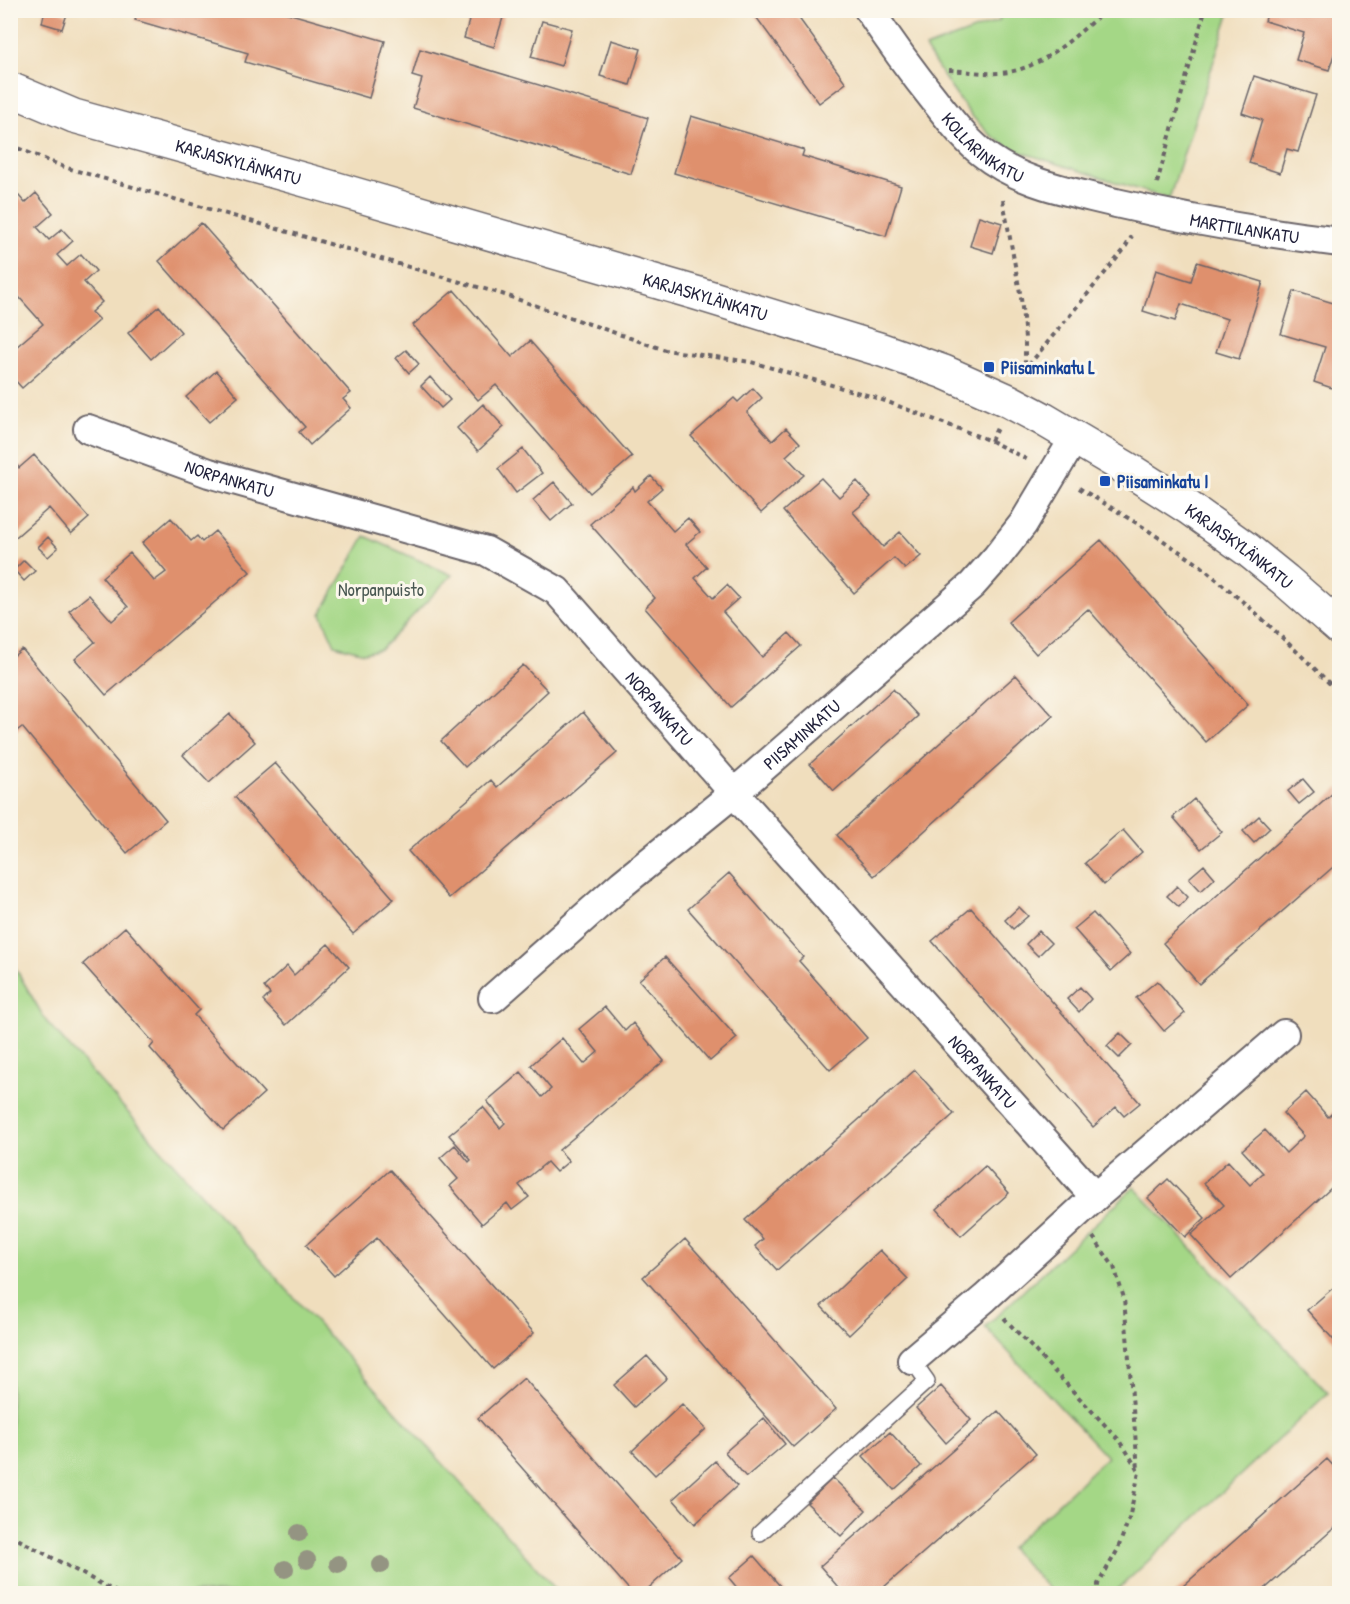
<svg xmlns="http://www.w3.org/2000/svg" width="1350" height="1604" viewBox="0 0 1350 1604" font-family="'Patrick Hand',sans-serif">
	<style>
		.green { fill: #a4d786; stroke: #637c60; stroke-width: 1.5 }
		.building { fill: #df906d }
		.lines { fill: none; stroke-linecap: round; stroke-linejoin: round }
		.lane-casing { stroke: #6a6468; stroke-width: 18 }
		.street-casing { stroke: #6a6468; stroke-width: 32 }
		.secondary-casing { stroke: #6a6468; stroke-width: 36 }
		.path { stroke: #6a6468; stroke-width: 4; stroke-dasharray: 4.5 4.5; stroke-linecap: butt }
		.lane { stroke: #fff; stroke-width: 15 }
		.street { stroke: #fff; stroke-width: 28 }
		.secondary { stroke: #fff; stroke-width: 33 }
		.tree { fill: #949482 }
		.transit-dot { fill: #1a4fb4; stroke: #fbf7ec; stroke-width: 2 }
		.labels { text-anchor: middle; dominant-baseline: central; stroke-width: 6; stroke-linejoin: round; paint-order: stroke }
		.street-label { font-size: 18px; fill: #22223b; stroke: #fbf7ec }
		.transit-label { font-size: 18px; font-weight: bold; fill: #164399; stroke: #fbf7ec; text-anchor: start }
		.park-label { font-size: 18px; fill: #495852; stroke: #fbf7ec }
	</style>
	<rect width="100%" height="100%" fill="#fbf7ec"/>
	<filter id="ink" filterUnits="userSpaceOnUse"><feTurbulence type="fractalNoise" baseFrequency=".0167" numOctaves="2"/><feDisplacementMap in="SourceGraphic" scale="12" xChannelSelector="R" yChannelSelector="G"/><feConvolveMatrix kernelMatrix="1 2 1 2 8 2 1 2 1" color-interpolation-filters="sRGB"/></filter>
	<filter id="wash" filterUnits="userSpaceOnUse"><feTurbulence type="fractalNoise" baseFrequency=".008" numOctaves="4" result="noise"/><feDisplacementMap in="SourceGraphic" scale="24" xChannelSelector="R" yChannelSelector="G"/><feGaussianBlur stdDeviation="1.35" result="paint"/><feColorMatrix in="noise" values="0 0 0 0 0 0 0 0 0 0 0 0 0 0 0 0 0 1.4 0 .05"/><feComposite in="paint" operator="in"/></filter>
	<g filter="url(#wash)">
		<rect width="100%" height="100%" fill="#f0debd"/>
		<path class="green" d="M1002,11h228l-61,188 -158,-50 -23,-16 -17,-18 -20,-27 -26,-40 74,-27z
			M365,536l87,39 -71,74 -17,4 -29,-8 -14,-31z
			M10,959l36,62 513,572h-548z
			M1134,1187l194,206 -214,200h-61l-43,-45 97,-91 -122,-130z"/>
		<g id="blocks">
			<path class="building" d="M45,10h10l12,4 -5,15 -20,-6z
				M138,10h139l108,31 -16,57 -124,-36 3,-9 -113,-33z
				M472,10l33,1 -11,36 -30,-9z
				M751,10h42l53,73 -27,20z
				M1268,10h72v26l-11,34 -33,-10 8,-27 -39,-12z
				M542,21l30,8 -11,37 -30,-9z
				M611,40l30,9 -11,36 -30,-9z
				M420,49l228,69 -17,56 -218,-66 9,-29 -10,-3z
				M1254,76l62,19 -18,57 -11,-3 -7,24 -31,-10 13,-43 -20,-7z
				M691,116l113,34 -2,6 99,30 -15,50 -212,-63z
				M12,188l13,15 11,-10 17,20 -16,14 12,13 13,-11 11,12 -16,14 10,11 14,-12 15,17 -12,11 18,20 -11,10 8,8 -77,68 -9,-10 -3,2v-39l6,6 27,-23 -33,-37v-98z
				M979,216l23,7 -9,30 -23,-7z
				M201,223l150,170 -8,6 8,9 -41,37 -11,-13 6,-5 -146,-166z
				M1197,262l66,20 -24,77 -23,-7 11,-33 -46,-15 -6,17 -32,-10 13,-41 35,11z
				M454,290l58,67 18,-16 102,116 -42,36 -94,-108 -18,15 -65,-75z
				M1294,291l46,14v70l-5,14 -21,-7 11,-35 -44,-13z
				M159,306l22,26 -30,27 -23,-26z
				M406,350l13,14 -10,9 -13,-15z
				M216,371l22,26 -29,25 -23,-25z
				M430,377l20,23 -9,8 -20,-22z
				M753,388l9,10 -15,14 25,29 14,-13 14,15 -14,13 18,19 -43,38 -70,-77 43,-38 4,4z
				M483,404l21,23 -26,24 -21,-23z
				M523,449l19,24 -26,20 -18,-24z
				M34,455l55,63 -18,16 -22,-26 -39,34v-75l5,-4 4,5z
				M651,476l11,12 -15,13 26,30 15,-13 12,14 -14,12 21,23 -12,11 18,20 14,-13 12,13 -16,14 39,45 27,-24 12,13 -70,61 -86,-99 10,-10 -65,-74 43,-37 2,4z
				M821,478l18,19 18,-16 14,16 -18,15 30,35 17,-15 21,24 -16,13 -11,-11 -40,35 -71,-82z
				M554,482l18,21 -21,18 -18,-21z
				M171,518l20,23 6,-5 5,6 13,-11 35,41 -144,123 -31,-36 20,-17 -26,-31 20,-16 23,26 16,-14 -26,-30 28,-24 24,28 12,-9 -24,-29z
				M48,537l10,11 -10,9 -10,-10z
				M1101,540l147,165 -42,37 -118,-133 -52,45 -28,-32z
				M24,560l11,11 -11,10 -10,-11z
				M22,649l144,171 -39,33 -105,-126 -12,9v-77z
				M523,665l25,26 -83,76 -24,-26z
				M1016,675l37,41 -179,160 -37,-41z
				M893,689l25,27 -84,75 -24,-27z
				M583,712l34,41 -168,145 -41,-47 83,-71 6,7z
				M230,714l25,28 -46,41 -26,-28z
				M275,763l119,136 -41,35 -118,-137z
				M1303,779l11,13 -15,12 -11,-13z
				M1340,787v74l-141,123 -36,-41z
				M1194,799l28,33 -21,17 -28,-32z
				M1259,816l11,12 -16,15 -11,-12z
				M1123,830l19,22 -38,33 -19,-22z
				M1204,865l11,13 -14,13 -12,-13z
				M729,873l74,84 -4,4 68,77 -37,32 -142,-161z
				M1177,886l11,11 -9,10 -12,-11z
				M1019,907l9,9 -15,13 -8,-9z
				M971,908l169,195 -16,13 -8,-9 -23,20 -161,-186z
				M1093,913l37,41 -19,17 -37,-42z
				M125,927l74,83 -5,5 70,78 -41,37 -73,-82 4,-5 -71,-79z
				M1039,931l12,12 -13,13 -12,-12z
				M328,944l21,23 -63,58 -23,-24 7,-7 -6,-7 23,-21 7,9z
				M665,957l72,81 -27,23 -71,-81z
				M1157,981l28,32 -21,18 -28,-33z
				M1080,987l11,12 -12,13 -12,-13z
				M605,1007l20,24 8,-8 31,38 -105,89 10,11 -13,11 -9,-10 -28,23 10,12 -17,13 -5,-7 -25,21 -32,-38 8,-7 -18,-21 15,-13 14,17 2,-2 -22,-25 34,-28 17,21 5,-5 -18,-22 34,-29 21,25 9,-8 -20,-24 31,-27 22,26 14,-12 -19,-23z
				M1120,1033l12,12 -13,13 -12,-12z
				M915,1070l39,44 -177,156 -22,-24 8,-7 -18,-19z
				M1306,1092l22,25 12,-11v74l-109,99 -40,-44 33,-30 -20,-22 24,-22 22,24 13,-12 -21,-23 23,-20 21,23 18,-17 -21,-23z
				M985,1166l24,27 -48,43 -24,-27z
				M390,1170l144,163 -41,36 -116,-131 -43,38 -28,-31z
				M1168,1179l37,39 -20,19 -37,-39z
				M685,1239l151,170 -43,38 -150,-170z
				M880,1250l28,29 -59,56 -28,-29z
				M1340,1282v65l-33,-37z
				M647,1356l20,22 -33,29 -20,-22z
				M524,1378l158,180 -40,36h-9l-155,-176z
				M941,1386l30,34 -25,23 -30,-35z
				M682,1404l24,25 -51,46 -23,-24z
				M998,1411l38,43 -160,140h-32l-24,-28z
				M764,1418l21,26 -39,33 -21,-25z
				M890,1432l31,34 -27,24 -31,-34z
				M1327,1459l13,14v50l-81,71h-85z
				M715,1461l22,25 -42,38 -22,-25z
				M833,1478l33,32 -25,26 -34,-33z
				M754,1556l33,38h-51l3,-4 -10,-12z"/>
		</g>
	</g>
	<g filter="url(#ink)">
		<use href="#blocks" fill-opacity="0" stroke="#6a6468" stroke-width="1.5"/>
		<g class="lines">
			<g class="lane-casing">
				<path id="lane" d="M760,1533l167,-152 -15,-21"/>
			</g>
			<g class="street-casing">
				<g id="street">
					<path id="s1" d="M869,10c21,32 43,62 67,92 14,18 28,36 45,50 39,32 88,39 135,51 74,17 148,30 224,39"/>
					<path id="s2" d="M88,429l121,44 277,78 71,40 177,202 361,404 -110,101 -73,62"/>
					<path id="s3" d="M493,998l129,-114 112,-91 238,-208 25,-28 26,-33 52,-87"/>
					<path d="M1095,1197l189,-163"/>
				</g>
			</g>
			<g class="secondary-casing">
				<g id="secondary">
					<path id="s4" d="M10,89l64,27 249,69 373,108 186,57 62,22 65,29 34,18 88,52 58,37 59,42 37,30 55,48"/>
				</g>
			</g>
			<path class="path" d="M949,70c17,1 34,4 51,3 43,-3 74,-37 106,-63
				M10,145l54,22 438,127 163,56 86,12 126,36 114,43 37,19
				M1157,183l48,-173
				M1003,200l18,98 4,40v29
				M1023,372l100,-121 9,-15
				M991,441l6,-13
				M1079,488l64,39 58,39 55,47 53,50 31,31
				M1093,1237l21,30 10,31 14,171
				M1004,1318l117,124 18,30 -10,47 -12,32 -19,33v10
				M10,1535l110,59"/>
			<use href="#lane" class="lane"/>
			<use href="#street" class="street"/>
			<use href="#secondary" class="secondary"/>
		</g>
		<g class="tree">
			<circle cx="299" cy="1533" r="9"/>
			<circle cx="307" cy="1560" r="9"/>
			<circle cx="338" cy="1564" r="9"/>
			<circle cx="381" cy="1565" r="9"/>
			<circle cx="285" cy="1569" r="9"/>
		</g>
	</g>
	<g class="transit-dot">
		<rect x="983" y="361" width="12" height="12" rx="3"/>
		<rect x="1099" y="475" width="12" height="12" rx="3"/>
	</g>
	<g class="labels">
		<g class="street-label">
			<text stroke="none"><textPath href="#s1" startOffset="180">KOLLARINKATU</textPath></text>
			<text stroke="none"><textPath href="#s4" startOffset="240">KARJASKYLÄNKATU</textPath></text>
			<text stroke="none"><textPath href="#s1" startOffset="458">MARTTILANKATU</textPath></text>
			<text stroke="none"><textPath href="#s4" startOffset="726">KARJASKYLÄNKATU</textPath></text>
			<text stroke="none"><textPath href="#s2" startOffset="150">NORPANKATU</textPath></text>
			<text stroke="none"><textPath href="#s4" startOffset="1320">KARJASKYLÄNKATU</textPath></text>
			<text stroke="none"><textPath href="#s2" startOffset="654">NORPANKATU</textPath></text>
			<text stroke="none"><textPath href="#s3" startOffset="406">PIISAMINKATU</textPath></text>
			<text stroke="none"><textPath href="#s2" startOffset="1140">NORPANKATU</textPath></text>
		</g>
		<g class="transit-label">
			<text x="1001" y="367">Piisaminkatu L</text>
			<text x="1117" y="481">Piisaminkatu I</text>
		</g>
		<g class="park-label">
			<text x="381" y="589">Norpanpuisto</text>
		</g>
	</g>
	<rect width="1350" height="1604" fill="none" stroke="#fbf7ec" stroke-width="36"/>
</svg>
